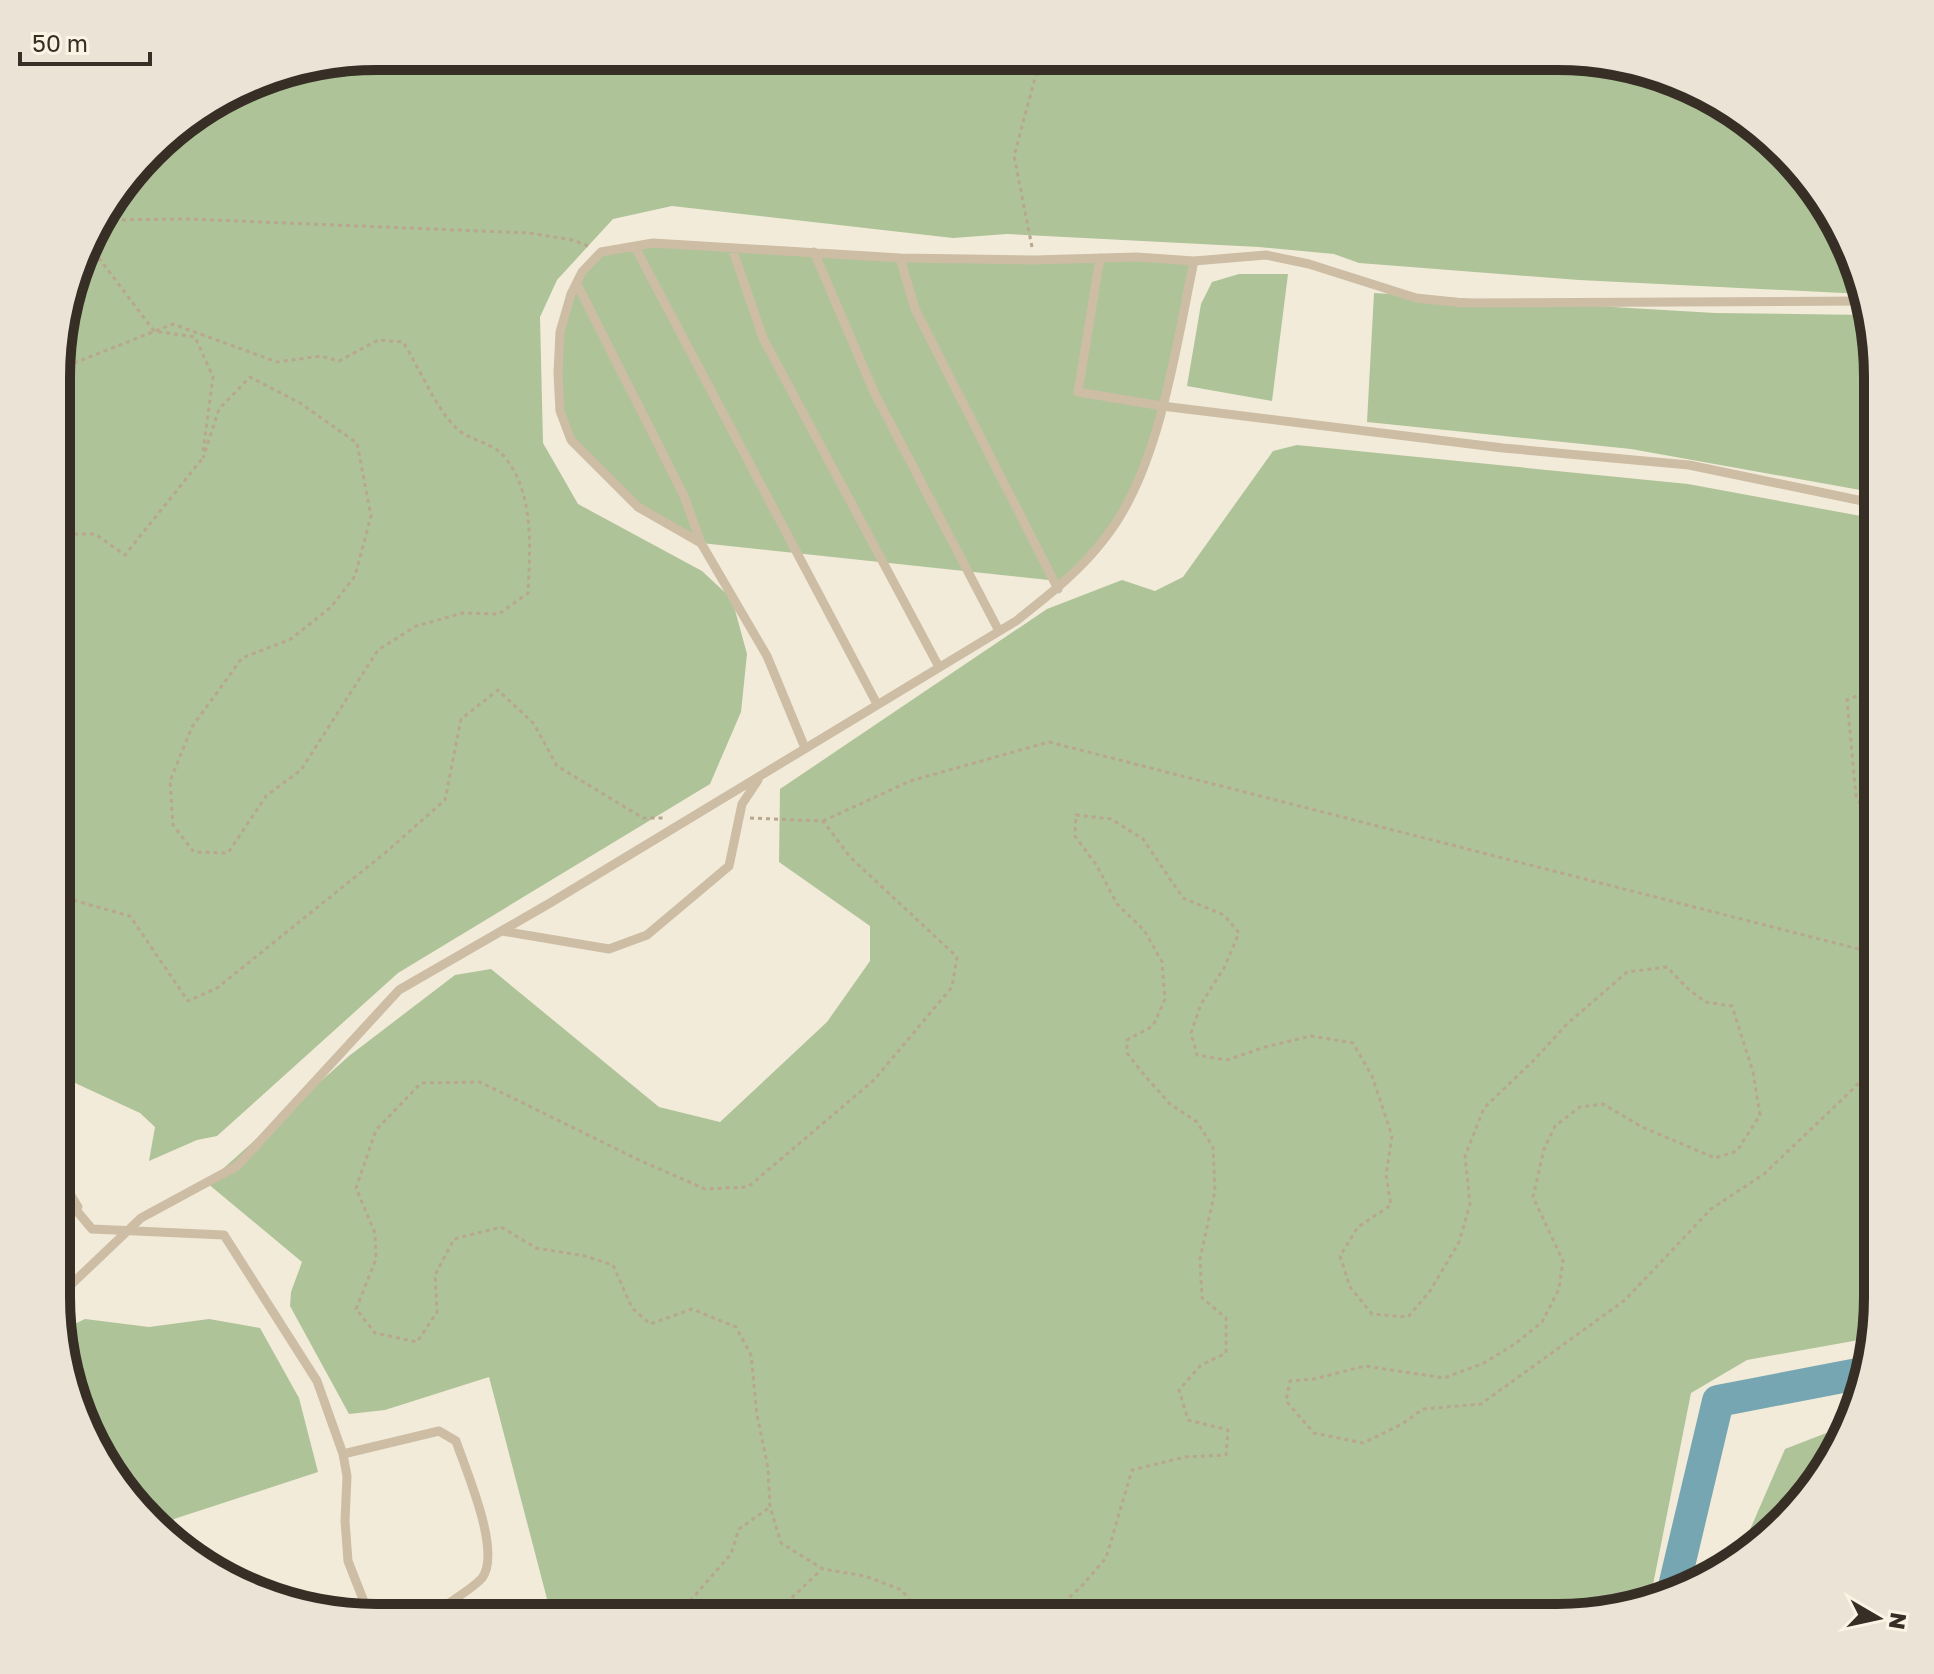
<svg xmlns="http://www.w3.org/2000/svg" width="1934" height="1674" viewBox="0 0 1934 1674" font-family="'Golos Text',sans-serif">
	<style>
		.green { fill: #aec398 }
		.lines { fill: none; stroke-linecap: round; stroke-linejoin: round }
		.river { stroke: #75a6b2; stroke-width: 32 }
		.path { stroke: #b8a78e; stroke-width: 3; stroke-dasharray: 4 4; stroke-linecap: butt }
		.service { stroke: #ccbda4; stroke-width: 9 }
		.rim { fill: none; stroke: #372e26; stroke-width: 10 }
	</style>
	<rect width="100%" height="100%" fill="#f3ebd9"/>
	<path class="green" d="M377,56l1202,1 120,32 85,61 69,104 10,40 -284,-14 -220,-17 -25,-9 -75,-7 -252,-13 -54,4 -281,-32 -59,13 -56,61 -17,37 3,126 35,61 124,67 30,28 15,55 -6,58 -31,72 -312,189 -181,163 -20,4 -48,21 6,-34 -15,-14 -65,-30 -18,-26 2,-723 40,-117 67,-82 107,-62z
		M653,243l161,9 380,9c-19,86 -35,201 -86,274 -12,17 -28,31 -41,47l-366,-39 -63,-36 -67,-67 -11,-29v-79l11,-38 30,-42z
		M1239,274h49l-16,127 -85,-15 14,-82 11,-22z
		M1374,293l341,20 153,2 9,40v138l-246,-44 -264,-27z
		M1297,445l391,39 189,35 1,778 -8,41 -123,22 -56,33 -41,207 -71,17 -1027,1 -63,-241 -104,33 -36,4 -59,-108 1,-14 11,-30 -95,-79 142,-127 106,-81 36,-6 168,138 61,15 107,-100 43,-61v-35l-91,-64 1,-73 267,-180 75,-29 33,11 28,-14 90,-126z
		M85,1319l64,8 60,-8 51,9 39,70 19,74 -144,47 -7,16 -17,-11 -69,-104 -21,-89z
		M1852,1423l-68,101 -45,31 46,-106z"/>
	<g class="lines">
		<path class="river" d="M1672,1595l46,-194 145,-28"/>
		<path class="path" d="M98,220l91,-1 340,14 44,7 15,6
			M89,245l65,86 41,6 18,40 -10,75
			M1032,247l-18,-91 27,-100
			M59,369l114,-45 104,38 44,-6 18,5 39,-21 25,2c17,27 30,61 52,85 12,13 36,15 48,28 32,37 27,93 25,138l-29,21 -36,-1 -47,13 -38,24 -77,120 -35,26 -38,57 -34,-1 -21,-27 -3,-44 22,-54 50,-69 49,-19 40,-32 24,-31 16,-60 -14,-73 -57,-40 -50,-26 -31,32 -16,49
			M58,534h37l30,21 77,-96
			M1878,694l-6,-4 -25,10 9,96 22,41
			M750,818l73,3 27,36 107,100 -5,30 -78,93 -126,107 -43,2 -66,-29 -159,-78 -59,1 -45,47 -20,58 19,45 1,26 -20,50 19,24 42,9 20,-30 -2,-37 19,-36 47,-12 35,21 49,8 28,9 19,43 18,16 42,-15 44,18 15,28 6,60 11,53 2,39 11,36 42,26 42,7 37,14 20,28
			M823,821l87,-40 139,-39 829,212
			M58,896l72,20 58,85 29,-13 168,-135 60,-53 16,-81 37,-29 36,34 23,42 86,52h20
			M663,1618l27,-17 41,-47 8,-25 31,-22
			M783,1618v-12l38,-36
			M1045,1618l35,-30 26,-30 26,-88 53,-13 41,-2 2,-25 -40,-10 -9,-30 22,-25 25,-12v-35l-24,-20 -2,-39 15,-68 -2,-44 -16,-25 -27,-18 -25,-28 -18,-23v-13l26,-14 12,-27 -3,-37 -18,-32 -27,-26 -20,-38 -22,-30 1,-21 35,4 32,20 40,59 41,17 15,18 -15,35 -23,36 -10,29 6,22 30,5 38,-13 46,-11 42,7 19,33 20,60 -6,39 5,30 -33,22 -18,29 10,31 22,27 36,3 22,-26 29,-49 11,-38 -5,-48 19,-48 49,-47 34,-37 60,-52 40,-5 20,21 18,14 27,4 21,66 7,43 -23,36 -22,7 -73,-31 -39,-23 -23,3 -25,19 -11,23 -11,48 30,64 -4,28 -17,33 -27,22 -31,19 -40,15 -79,-12 -51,13 -24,2 -4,20 28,32 49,10 39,-19 21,-15 58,-5 144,-104 86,-91 53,-35 88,-84 26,-28"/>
		<path class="service" d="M635,247l242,457
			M732,248l31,90 176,329
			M814,252l60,140 125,239
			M900,258l15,51 143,280
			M1100,258l-22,134 84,14 341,42 186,17 188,39
			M577,284l107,212 17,47
			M805,748l-38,-92 -66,-113 -63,-36 -67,-67 -11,-29 -2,-38 2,-41 11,-38 11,-22 19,-20 52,-9 247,15 135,2 102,-3 57,4 72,-6 43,9 107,34 48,5 401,-2
			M502,931l107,18 38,-14 82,-69 13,-62 16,-24
			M57,1172l21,35
			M57,1195l14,9
			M57,1205l14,-1 21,25 132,6 93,146 26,73 4,22 -2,45 3,40 22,56
			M57,1298l84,-80 96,-52 162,-176 151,-87 466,-282c33,-26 64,-50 89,-83 55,-69 71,-193 89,-277
			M343,1454l96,-23 17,10c10,30 46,111 26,137 -9,11 -42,30 -55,40"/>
	</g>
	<path d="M0 0H1934V1674H0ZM377 70H1557A307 307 0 0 1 1864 377V1297A307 307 0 0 1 1557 1604H377A307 307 0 0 1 70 1297V377A307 307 0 0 1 377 70Z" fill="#ebe4d6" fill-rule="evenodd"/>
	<path class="rim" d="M377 70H1557A307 307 0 0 1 1864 377V1297A307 307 0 0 1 1557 1604H377A307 307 0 0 1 70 1297V377A307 307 0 0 1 377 70Z"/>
	<g transform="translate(1878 1618) rotate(99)" stroke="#fbf4e5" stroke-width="6" paint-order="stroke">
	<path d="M0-6L14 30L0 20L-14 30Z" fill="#372e26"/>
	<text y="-12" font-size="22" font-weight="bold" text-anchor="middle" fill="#372e26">N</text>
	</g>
	<path d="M20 52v12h130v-12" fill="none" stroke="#372e26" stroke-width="4"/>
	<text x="32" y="52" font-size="24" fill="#372e26" stroke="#fbf4e5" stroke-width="6" paint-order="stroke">50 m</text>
</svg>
